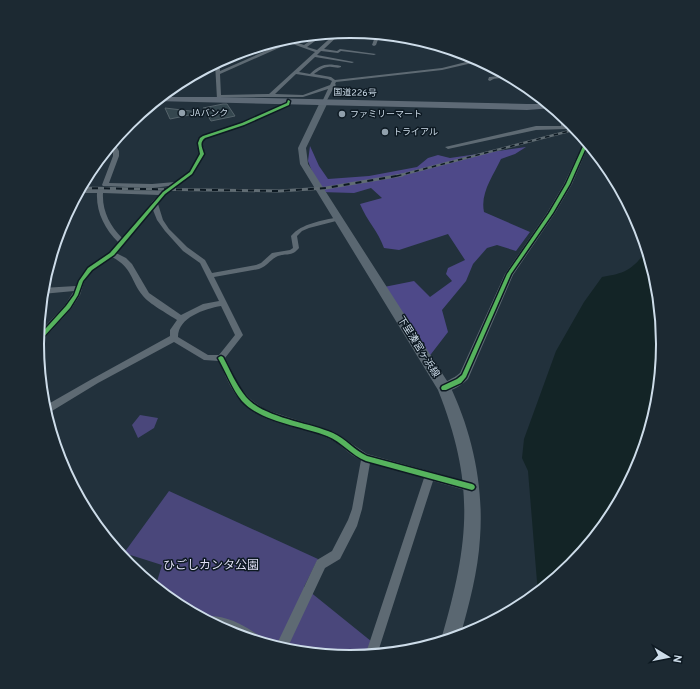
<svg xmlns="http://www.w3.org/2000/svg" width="700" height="689" viewBox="0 0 700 689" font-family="Overpass,'Noto Sans JP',sans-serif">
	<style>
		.green { fill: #4a477b }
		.forest { fill: #4e4989 }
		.water { fill: #132426 }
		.building { fill: #35474f; stroke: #55636b }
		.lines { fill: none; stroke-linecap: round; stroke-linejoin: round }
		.minor { fill: #5e6a73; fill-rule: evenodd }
		.tertiary { fill: #5e6a73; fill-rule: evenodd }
		.secondary { fill: #5a6771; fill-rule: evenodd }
		.trunk { fill: #5e6a76; fill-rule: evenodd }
		.rail-far1-casing { stroke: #606c73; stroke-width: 2.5 }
		.rail-casing { stroke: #606c73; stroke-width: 3 }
		.rail-far1 { stroke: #0d1922; stroke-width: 1.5; stroke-dasharray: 4.5; stroke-linecap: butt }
		.rail { stroke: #0d1922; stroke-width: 2; stroke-dasharray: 6; stroke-linecap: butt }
		.cycleway-casing { stroke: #0d1922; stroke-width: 3 }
		.cycleway { fill: #56b35d; fill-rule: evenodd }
		.poi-dot { fill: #91a0ac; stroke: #0d1922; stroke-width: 1.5 }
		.labels { text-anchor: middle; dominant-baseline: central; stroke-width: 3; stroke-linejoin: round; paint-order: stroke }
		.far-street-label { font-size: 9px; fill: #cddce9; stroke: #0d1922 }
		.far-poi-label { font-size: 9px; fill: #cddce9; stroke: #0d1922; text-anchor: start }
		.street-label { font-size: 10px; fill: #cddce9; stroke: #0d1922 }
		.near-park-label { font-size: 12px; fill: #dfdef4; stroke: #0d1922 }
		.rim { fill: none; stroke: #cddce9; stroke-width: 2 }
	</style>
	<rect width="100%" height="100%" fill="#22313c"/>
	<path class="green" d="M140,415l18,3 -4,10 -16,10 -6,-13z
		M169,491l149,68 -14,28 83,67 -37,4 -61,-6 -59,-18 -54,-29 -21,-17 7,-23 -38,-12z"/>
	<path class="forest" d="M310,146l9,20 9,13 41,-3 48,-9 11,-9 10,-3 12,3 76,-11 -11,7 -14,5c-8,17 -21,34 -17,53l46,20 -14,19 -19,-6 -10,3 -14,16 -7,17 -24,29 6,22 -20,26 -44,-71 30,-6 16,16 22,-16 -6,-7 2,-6 17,-8 -17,-26 -49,16 -15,-2c-6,-17 -17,-27 -24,-44l22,-6 -11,-10 -17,5 -34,-1 -12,-31z"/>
	<path class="water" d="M647,250l11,34 5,61 -6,61 -17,59 -29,54 -39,47 -34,28 -10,-123 -6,-13 2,-19 32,-88 28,-49 18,-25c24,-4 30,-7 45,-27z"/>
	<path class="building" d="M223,104h4l8,12 -24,5 -8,-13z
		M165,108l34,4v1l-29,6z"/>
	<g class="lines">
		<path class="minor" d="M337,32h5l-18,17 13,2 3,-2 36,5 -2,1 -33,-4 -3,2 -17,-2 -4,4 37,7 -2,1 -37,-6 -16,15 11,2c11,-10 16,-11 31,-8v1c-4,2 -8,-1 -13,0 -5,0 -10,4 -14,7l17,3 4,3 107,-12 28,-7 -30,-15 13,4 21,10 4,-1 3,2 -39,9 -106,12 -1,2 1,1 -2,2 -8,15 -2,1 -2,-1 6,-13 -25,8h-82v3h-2l-2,-1 -2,-36 3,-2 1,1 1,9 66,-29 -6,-2 4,-2 20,7 13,-9h2v2l-12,9 10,3zM290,43l25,9 -46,42 -48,1 -1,-21zM296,74l32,5 4,2 -2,4 -27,10 -28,-1z
			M376,34h4l-4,11 -2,1 -2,-1z
			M500,76l13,2 6,3c-10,0 -21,-6 -29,0l-2,-1 1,-3z
			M287,100l4,1 -1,4 -45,20 -39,13 -4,5 3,11 -12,20 -27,20 -8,10 5,16 6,9 18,18 18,13 7,13 44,-8 5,-2 11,-10 18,-3 3,-2 -2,-12c11,-13 31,-15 47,-19l2,1v2l-31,8 -7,3 -5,5 2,12c-8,10 -14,4 -23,9 -7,4 -9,9 -17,12l-45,8 29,58 -18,23c13,25 17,40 44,53l65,21 33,22 108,30 2,3 -2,3 -3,2 -39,-11 -56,174 -12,1 59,-178 -54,-15 -8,46 -5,17 -17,33 -15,9 -39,83 -11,-3 42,-88 15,-9 16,-31 4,-11 9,-49c-12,-5 -21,-17 -33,-22 -26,-12 -68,-14 -87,-37 -10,-11 -16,-26 -22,-40l-15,-1 -30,-18 -76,41 -51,31h-2l-2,-7 49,-28 78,-43v-6l7,-10c-9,-6 -29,-17 -34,-24 -13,-16 -10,-28 -31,-39l-20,14 -8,11 -4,13 -9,14 -31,34 -3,1v-9l28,-30 9,-14 -32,3v-6l34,-2c7,-19 21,-22 34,-34 3,-3 6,-7 8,-10 -13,-13 -22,-30 -21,-49h-20l2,-4 84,2 6,-5 -17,2 -49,-2 -1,-1 11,-29v-5l-3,-6 4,-3 5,9v5l-10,27 43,1 23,-2 14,-10 10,-18 -2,-11 5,-7 39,-13 45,-20zM103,193l56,2 -7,7 -1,2 -29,34c-12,-12 -20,-27 -19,-45zM153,210l4,10 8,11 18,20 17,12 19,38 -16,3 -22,11 -32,-22 -17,-29 -6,-6 -10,-5zM221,306l14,29 -16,20h-11l-30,-18c0,-20 27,-28 43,-31z
			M562,115l4,3v11l-30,1 -88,19 -3,-2 91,-21h25v-10z
			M208,616c22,0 39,11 56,23l2,4 -1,2 -23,-7 -11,-7 -12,-3 -16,-8 1,-2z"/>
		<path class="tertiary" d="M586,140l3,4 -17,40 -17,29 -42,62 -45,104c-6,6 -19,15 -28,12l-1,-3c4,-7 15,-9 21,-15l45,-99 42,-61 17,-29 20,-42z"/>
		<path class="secondary" d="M321,100h6l1,2 -22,46 2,16 141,220c23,47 35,102 31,154 -2,34 -11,67 -20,99l-18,6 -1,-3c28,-97 35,-154 -3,-250l-138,-226 -2,-16z"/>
		<path class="trunk" d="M160,97h59l308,7h21l5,4 -26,2 -372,-9z"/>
		<g class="rail-far1-casing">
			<path id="rail-far1" d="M397,176l180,-47"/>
		</g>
		<g class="rail-casing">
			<path id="rail" d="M80,188l199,3 47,-3 76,-13"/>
		</g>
		<use href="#rail-far1" class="rail-far1"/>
		<use href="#rail" class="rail"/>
		<g class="cycleway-casing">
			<path id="cycleway" d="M288,100l2,1 -1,4 -45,20 -39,13c-6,5 -3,9 -1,16l-12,20 -27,20 -51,61 -22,15 -9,11 -5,14 -8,13 -31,34 -2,1v-5l29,-32 8,-11 5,-14 9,-13 22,-15 53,-61 27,-20 10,-18 -2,-11 2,-5 3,-2 39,-13 45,-20z
				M587,141l1,2 -18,41 -17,29 -42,61 -45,103 -5,6 -15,7h-4l-1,-2 1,-2 15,-7 5,-4 45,-101 42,-61 17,-29 19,-42z
				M221,356l2,1c7,13 13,28 23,40 18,21 62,25 87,36 13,6 21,17 34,23l105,28 2,1 1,2 -1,2 -2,1 -106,-29c-15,-6 -24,-19 -39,-25 -25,-10 -66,-14 -85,-35 -10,-12 -16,-29 -24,-43l1,-1z"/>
		</g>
		<use href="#cycleway" class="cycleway"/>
	</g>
	<g class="poi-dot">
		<circle cx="182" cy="113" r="4"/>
		<circle cx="342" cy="114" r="4"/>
		<circle cx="385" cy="132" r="4"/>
	</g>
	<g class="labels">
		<g class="far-street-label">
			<text transform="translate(355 93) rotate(1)">国道226号</text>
		</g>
		<g class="far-poi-label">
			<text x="190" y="113">JAバンク</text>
			<text x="350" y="114">ファミリーマート</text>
			<text x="393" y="132">トライアル</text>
		</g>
		<g class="street-label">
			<text transform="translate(418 347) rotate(58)">下里湊宮ヶ浜線</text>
		</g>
		<g class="near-park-label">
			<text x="211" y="566">ひごしカンタ公園</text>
		</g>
	</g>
	<path d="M0 0H700V689H0ZM44 344a306 306 0 1 1 612 0a306 306 0 1 1-612 0Z" fill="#1c2932" fill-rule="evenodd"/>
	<path class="rim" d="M44 344a306 306 0 1 1 612 0a306 306 0 1 1-612 0Z"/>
	<g transform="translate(668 657) rotate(100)" stroke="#0d1922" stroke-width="3" paint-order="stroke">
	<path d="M0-3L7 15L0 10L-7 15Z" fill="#cddce9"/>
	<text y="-6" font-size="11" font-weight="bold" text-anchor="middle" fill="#cddce9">N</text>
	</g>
</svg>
